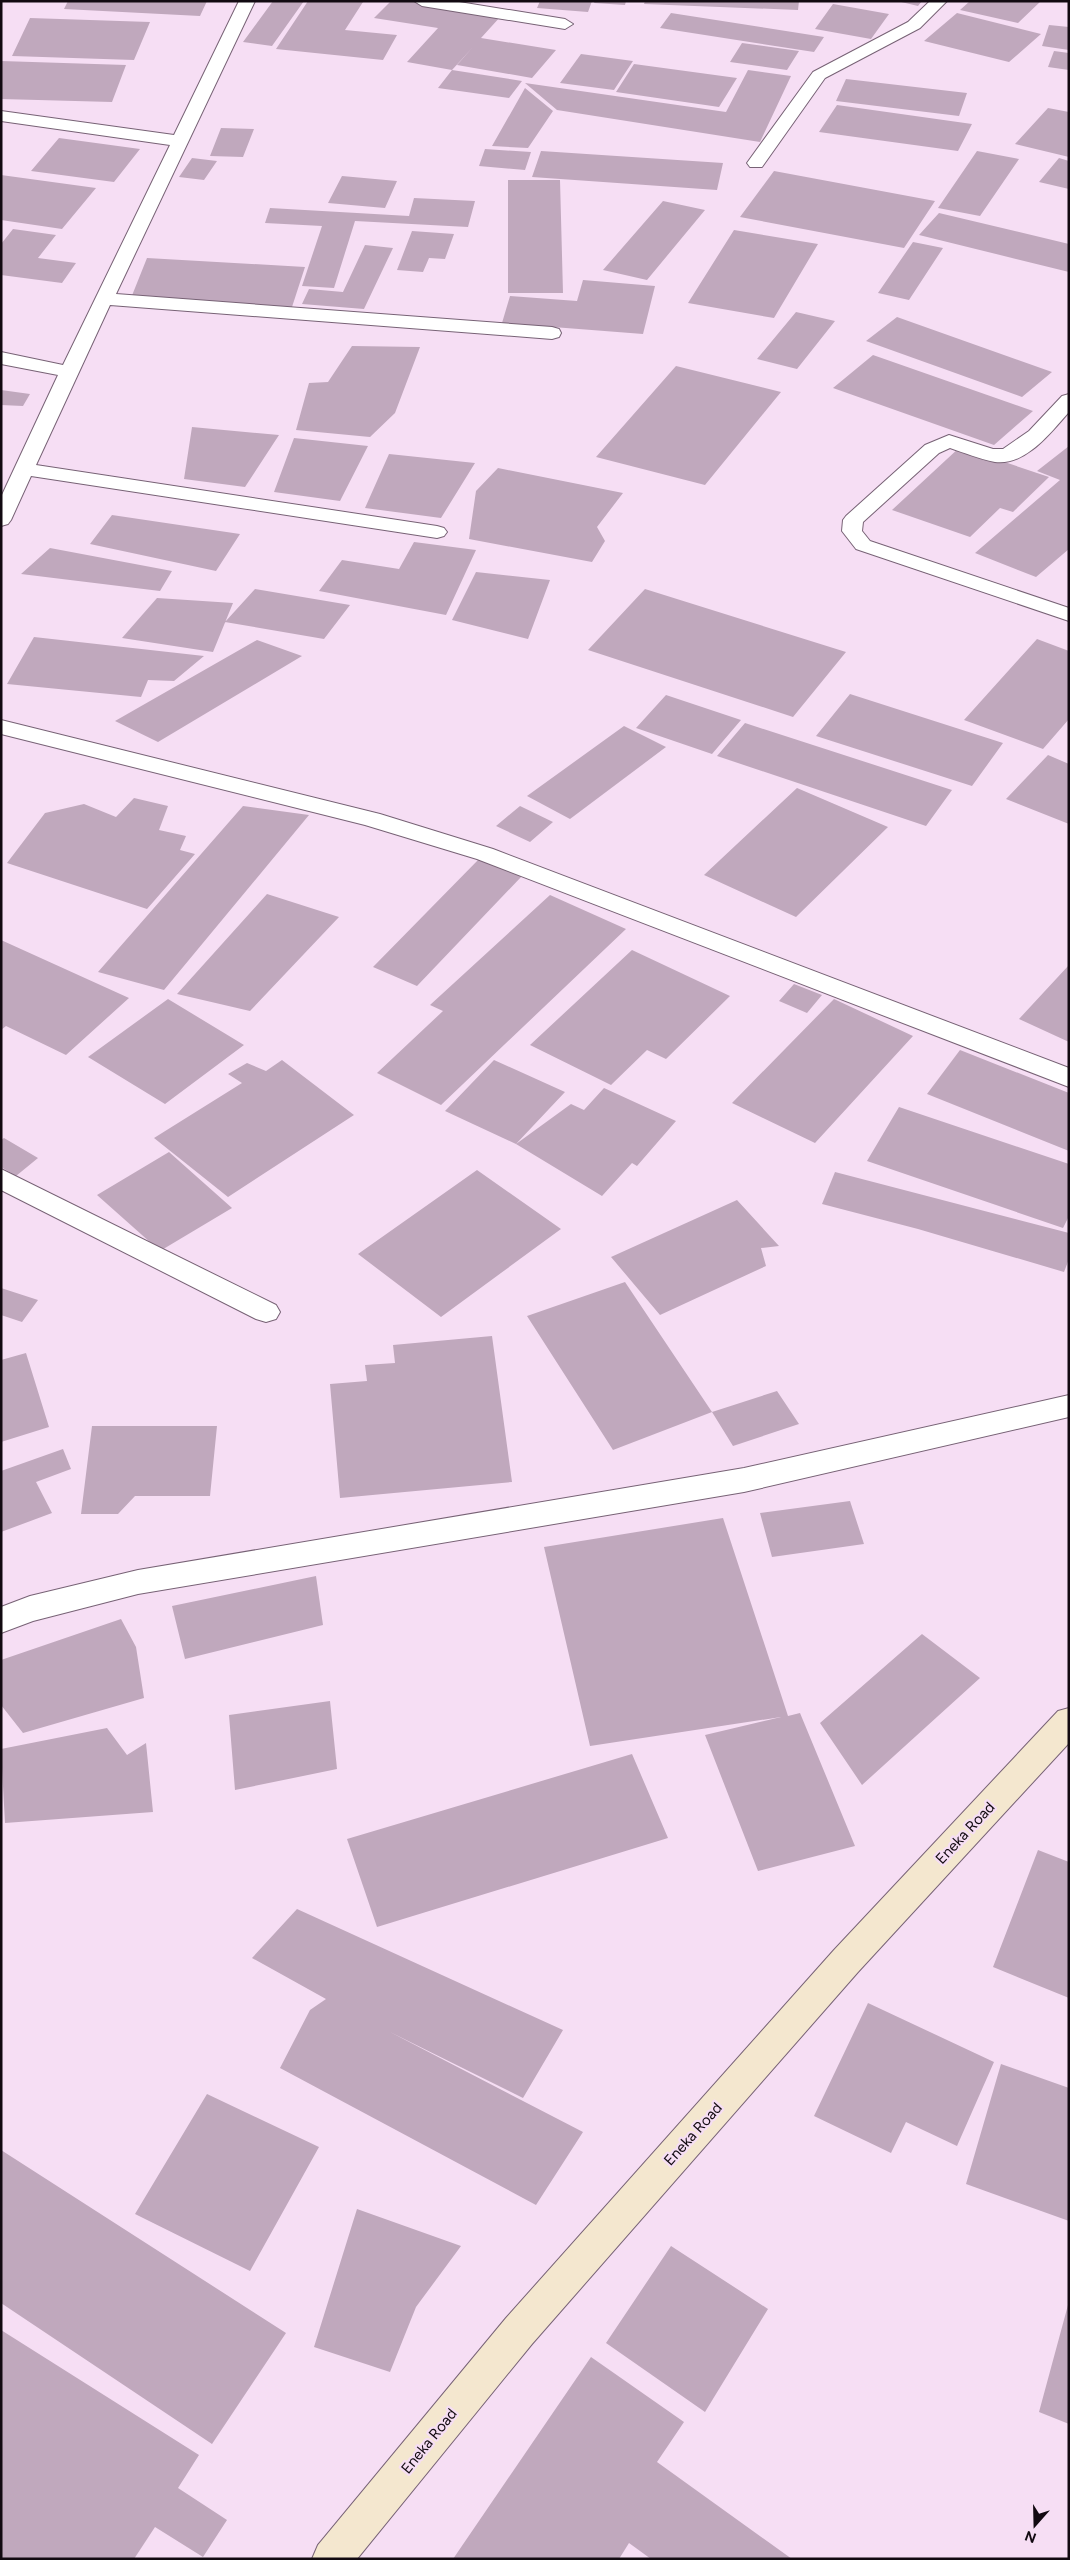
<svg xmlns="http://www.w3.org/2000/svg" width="1070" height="2560" viewBox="0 0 1070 2560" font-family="Figtree,sans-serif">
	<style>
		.building { fill: #c0a8bd }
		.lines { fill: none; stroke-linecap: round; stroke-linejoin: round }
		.minor-casing { stroke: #776275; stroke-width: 2 }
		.secondary-casing { stroke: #776275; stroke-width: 2 }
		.minor { fill: #fff; fill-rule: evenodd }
		.secondary { fill: #f4e7cf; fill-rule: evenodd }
		.labels { text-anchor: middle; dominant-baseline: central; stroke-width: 4.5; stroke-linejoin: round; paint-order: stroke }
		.near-street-label { font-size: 15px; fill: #120a11; stroke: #f6def4 }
	</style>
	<rect width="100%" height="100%" fill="#f6def4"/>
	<path class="building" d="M68,1h139l-7,15 -136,-7z
		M273,1h31l-32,45 -29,-4z
		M308,1l55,1 -18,28 52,5 -14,25 -107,-11z
		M391,1h19l91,15 -20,22 75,12 -24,28 -75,-13 16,-18 -21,23 -45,-8 31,-34 -64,-10z
		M540,1h52l-4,11 -51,-4z
		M595,1h31l-1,4 -31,-2z
		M645,1h154l-1,9 -154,-6z
		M897,1h25l-4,5z
		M970,1h71l-23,22 -58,-13z
		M833,4l56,10 -18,25 -56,-10z
		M671,13l153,24 -10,15 -154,-24z
		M957,13l84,21 -32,28 -85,-21z
		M30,18l120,4 -16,38 -122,-4z
		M1049,25l20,2v23l-27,-4z
		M742,43l57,8 -12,19 -57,-8z
		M1054,51l15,2v17l-21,-3z
		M581,54l52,7 -19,29 -54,-7z
		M1,61l125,4 -14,37 -111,-3z
		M634,64l103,14 -18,29 -103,-15z
		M452,70l70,11 -13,17 -71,-10z
		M748,70l43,6 -31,66 -203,-32 -32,-27 201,29z
		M846,79l121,14 -8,23 -123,-15z
		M525,88l28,23 -25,37 -36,-2z
		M837,105l135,19 -14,27 -139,-19z
		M1048,108l21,4v45l-54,-13z
		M221,128l33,1 -11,28 -33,-1z
		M59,138l81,11 -26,33 -83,-11z
		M485,149l46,3 -6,18 -46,-4z
		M541,151l182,12 -6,27 -185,-13z
		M977,151l42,8 -39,57 -42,-8z
		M192,158l25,3 -13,19 -25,-3z
		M1059,158l10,3v28l-30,-7z
		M774,171l161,30 -31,47 -164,-31z
		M1,175l95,13 -34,41 -61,-9z
		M342,176l55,5 -12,27 -57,-5z
		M508,180h52l3,113h-55z
		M414,198l61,3 -7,26 -113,-6 -21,67 -32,-2 20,-60 -57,-3 5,-15 139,8z
		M663,201l42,9 -58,70 -44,-10z
		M939,213l130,31v28l-150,-37z
		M13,229l43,6 -18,23 38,5 -14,20 -61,-8v-31z
		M734,230l84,14 -44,74 -86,-15z
		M412,231l42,3 -9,25 -16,-1 -6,14 -26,-2z
		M913,242l30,6 -34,52 -31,-7z
		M365,245l28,3 -29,61 -62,-5 7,-15 34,3z
		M147,258l158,9 -13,40 -161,-9z
		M583,280l72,6 -12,48 -141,-11 8,-27 67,5z
		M796,312l39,9 -38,48 -40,-10z
		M897,317l155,55 -30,25 -156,-56z
		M352,346l68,1 -25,66 -25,24 -74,-7 13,-47 19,-1z
		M873,355l160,56 -39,34 -161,-57z
		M676,366l105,26 -76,93 -109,-28z
		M1,390l29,4 -7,12 -22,-1z
		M192,427l87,8 -34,52 -61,-8z
		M294,438l74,8 -28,55 -66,-9z
		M1069,446v103l-33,28 -61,-24 85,-73 -23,-9z
		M960,447l89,30 -36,35 -13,-4 -30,29 -78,-27z
		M389,454l86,9 -34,55 -76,-10z
		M498,468l125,25 -26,34 8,14 -13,21 -123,-23 7,-48z
		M112,515l128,19 -24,37 -126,-27z
		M414,542l62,8 -30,65 -127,-24 23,-31 57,9z
		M50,548l122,23 -12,20 -139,-17z
		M476,572l74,8 -22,59 -76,-19z
		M255,589l95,16 -26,34 -99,-17z
		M645,589l201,63 -53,65 -205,-67z
		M157,598l76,5 -20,49 -91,-14z
		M34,637l170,19 -30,25 -26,-1 -7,17 -134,-13z
		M1037,639l32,12v68l-26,30 -79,-29z
		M257,640l45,16 -144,86 -43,-21z
		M850,694l153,49 -31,43 -156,-50z
		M666,695l75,25 -29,34 -76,-26z
		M745,723l207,67 -26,36 -209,-70z
		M624,726l42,21 -96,72 -43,-23z
		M1048,755l21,9v60l-63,-25z
		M797,788l91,39 -92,90 -92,-42z
		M134,798l34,8 -9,24 27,6 -6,14 15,4 -48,55 -140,-46 38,-50 39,-9 32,13z
		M243,806l66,9 -145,175 -66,-18z
		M520,806l33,16 -23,20 -34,-16z
		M479,859l43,17 -105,110 -44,-19z
		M267,894l72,23 -89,94 -73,-17z
		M550,895l76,34 -185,176 -64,-32 66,-62 -13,-6z
		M1,940l128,58 -63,57 -60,-29 -5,4z
		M632,950l98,46 -64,63 -19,-9 -36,35 -81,-40z
		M1069,965v77l-50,-23z
		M794,984l28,11 -15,18 -28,-12z
		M168,999l76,46 -79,59 -77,-47z
		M834,999l79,37 -98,107 -83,-40z
		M960,1050l109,43v58l-142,-57z
		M282,1060l72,55 -126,82 -74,-59 88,-55 -14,-9 19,-11 19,8z
		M494,1060l71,32 -49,52 -71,-33z
		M604,1088l72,33 -39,45 -5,-3 -30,33 -86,-52 55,-40 13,6z
		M899,1107l170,57v52l-6,12 -196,-67z
		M4,1138l34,20 -22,18 -15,-9v-27z
		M169,1152l63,56 -72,43 -63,-56z
		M477,1170l84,59 -120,88 -83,-63z
		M835,1172l234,61v26l-5,13 -146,-43 -96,-25z
		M737,1200l42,46 -18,2 5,18 -106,49 -49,-58z
		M625,1282l87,130 -99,38 -86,-134z
		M1,1288l37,12 -16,22 -21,-7z
		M492,1336l20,146 -172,16 -10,-114 37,-3 -2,-16 30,-2 -2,-18z
		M26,1353l23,74 -48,15v-82z
		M777,1391l22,33 -66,22 -21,-34z
		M92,1426h125l-7,70h-75l-17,18h-37z
		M63,1449l8,20 -35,13 16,31 -51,19v-61z
		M850,1501l14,43 -92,13 -12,-44z
		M723,1518l65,198 12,-3 55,133 -97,25 -53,-136 76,-18 -191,29 -46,-199z
		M316,1576l7,49 -138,34 -13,-53z
		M121,1619l15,28 8,51 -121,35 -22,-28v-45z
		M922,1634l58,44 -118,107 -42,-62z
		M330,1701l7,68 -102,21 -6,-75z
		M107,1728l20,27 19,-12 7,69 -148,11 -4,-74z
		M632,1754l36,84 -291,89 -30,-88z
		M1038,1850l31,12v136l-76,-31z
		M297,1909l266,121 -40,68 -133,-66 193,100 -47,73 -256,-137 30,-58 16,-11 -74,-41z
		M868,2003l126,59 -37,84 -51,-24 -15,31 -77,-37z
		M1001,2064l68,24v133l-103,-37z
		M207,2094l112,53 -69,124 -115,-57z
		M1,2150l285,183 -74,111 -211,-141z
		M357,2209l104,37 -45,61 -26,65 -76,-25z
		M671,2246l97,63 -63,103 -99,-69z
		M1068,2305l1,1v118l-30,-12z
		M1,2330l198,125 -21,33 49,32 -24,37 -48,-30 -21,32h-133z
		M591,2357l93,65 -27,40 135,97h-141l-22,-16 -10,16h-166z"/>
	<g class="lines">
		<g class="minor-casing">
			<path id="minor" d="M239,1h16l-139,293 436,33 7,2 2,4 -2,4 -7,2 -442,-34 -74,160 401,61 7,2 3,4 -3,4 -7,2 -406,-62 -20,44 -3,4 -7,2v-29l57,-122 -57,-11v-12l62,13 107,-220 -169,-24v-10l173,24z
				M414,1h39l112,18 8,5 -8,5 -143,-23z
				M930,1h17l-27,27 -95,50 -63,89h-12l-3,-4 66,-91 95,-50z
				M1069,394v18c-18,20 -43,54 -74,50 -16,-3 -30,-9 -45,-14l-11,5 -76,69 -1,9 8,10 199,67v13l-213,-72 -14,-18 1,-11 3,-4 79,-71 24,-10 44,14h10l26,-18 33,-35z
				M1,720l379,94 113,35 576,219v19l-592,-228 -112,-34 -364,-91z
				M1,1169l275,136 4,7 -4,7 -10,3 -10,-3 -255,-129z
				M1069,1395v22l-325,75 -606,102 -105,27 -32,12v-26l29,-11 108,-26 606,-102z"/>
		</g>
		<g class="secondary-casing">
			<path id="secondary" d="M1069,1708v35l-211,229 -326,372 -175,215h-45l6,-14 188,-227 328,-368 224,-239z"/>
		</g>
		<use href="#minor" class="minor"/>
		<use href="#secondary" class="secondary"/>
	</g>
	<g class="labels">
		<g class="near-street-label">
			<text transform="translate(965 1833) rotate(-47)">Eneka Road</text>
			<text transform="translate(693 2134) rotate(-48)">Eneka Road</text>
			<text transform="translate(429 2441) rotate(-51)">Eneka Road</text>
		</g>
	</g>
	<rect width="1070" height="2560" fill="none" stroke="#120a11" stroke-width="5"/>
	<g transform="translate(1035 2525) rotate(200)" stroke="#f6def4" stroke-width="4" paint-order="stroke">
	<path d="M0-4L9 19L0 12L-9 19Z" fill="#120a11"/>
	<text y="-8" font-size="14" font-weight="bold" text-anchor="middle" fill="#120a11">N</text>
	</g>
</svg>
